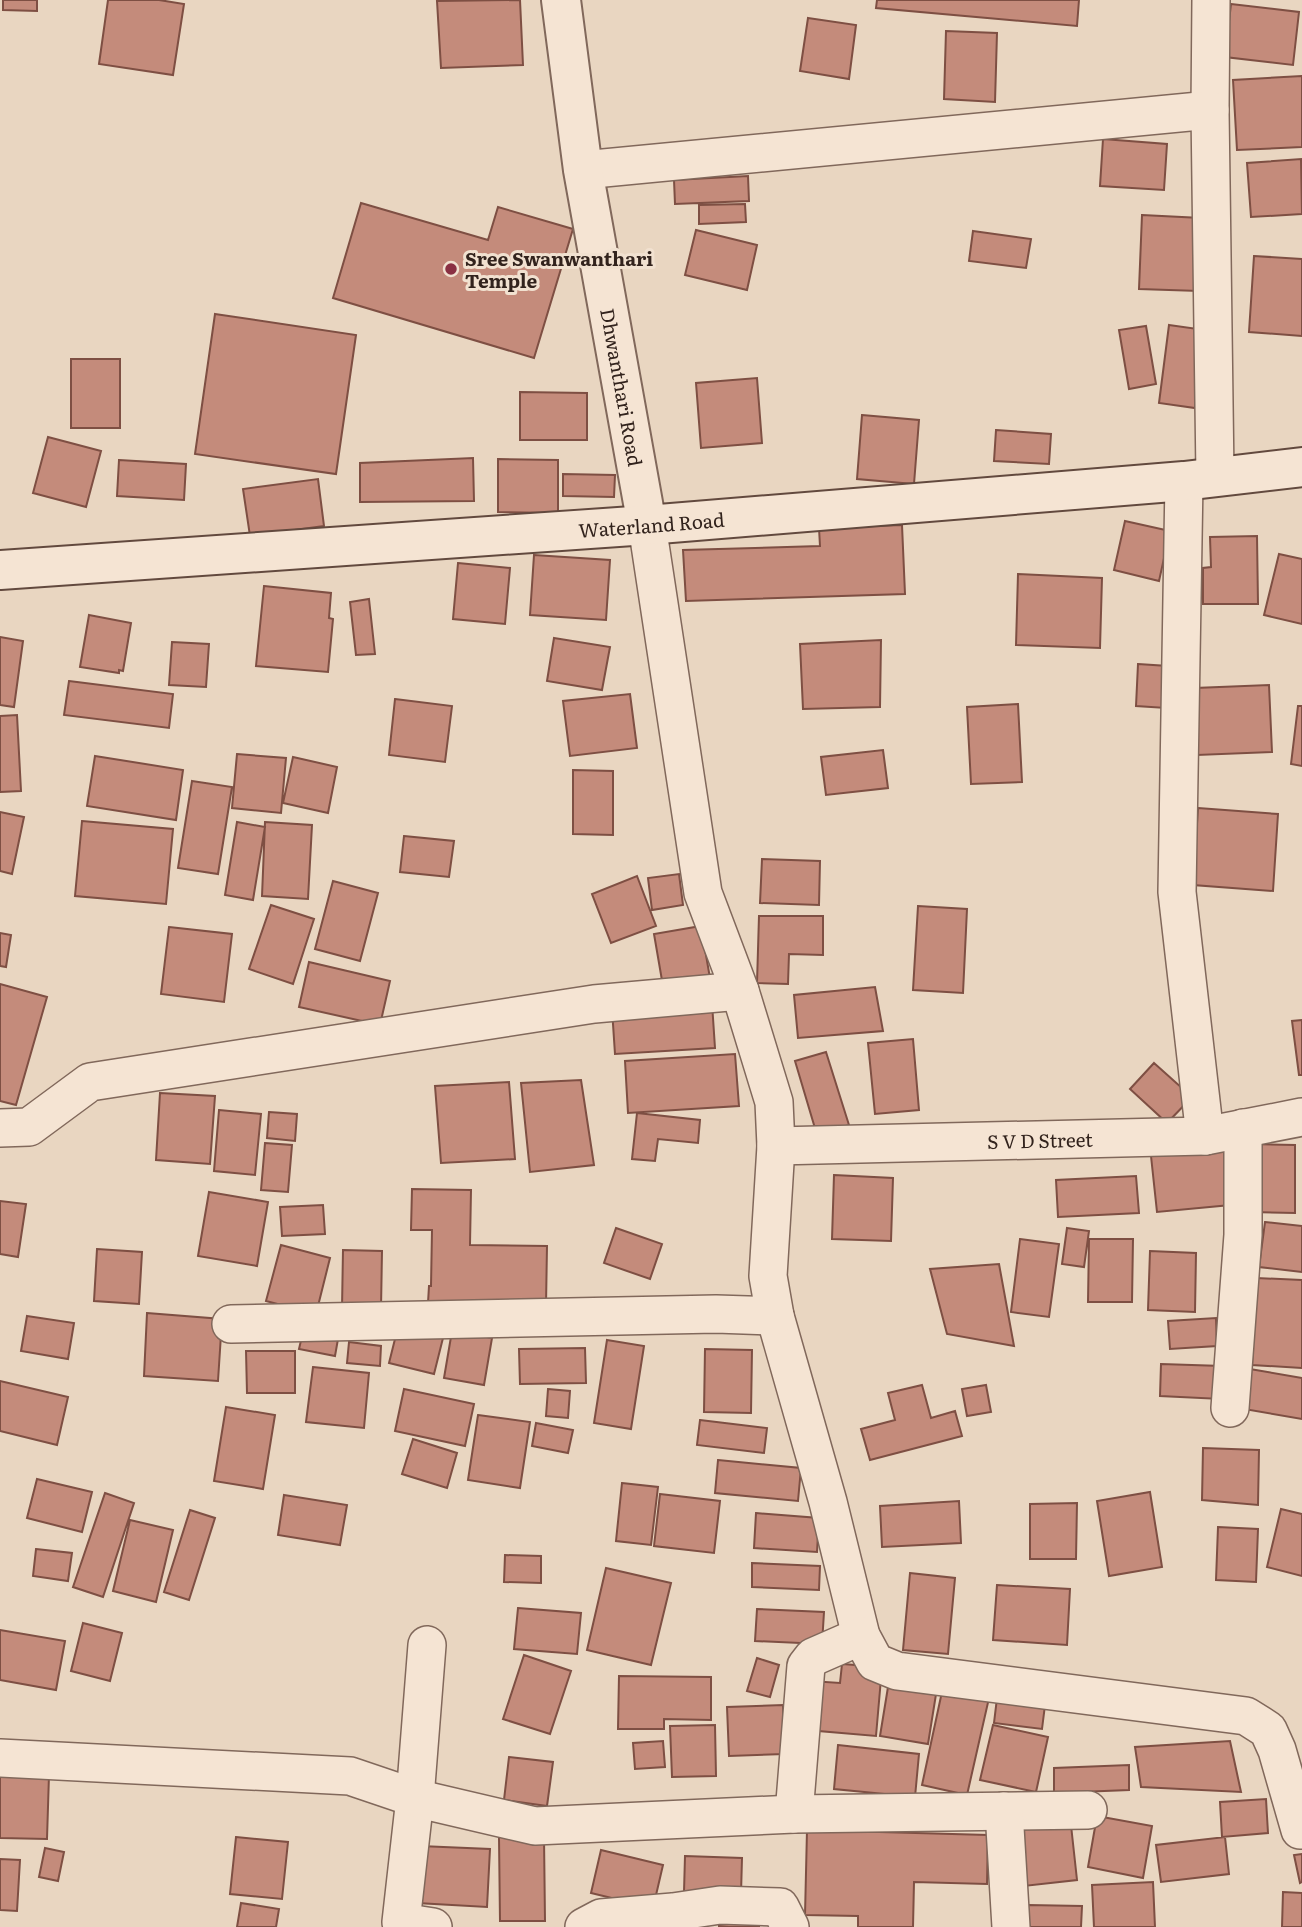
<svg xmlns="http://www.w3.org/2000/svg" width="1302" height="1927" viewBox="0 0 1302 1927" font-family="Literata,serif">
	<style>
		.building { fill: #c48b7b; stroke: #7e4f43; stroke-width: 2 }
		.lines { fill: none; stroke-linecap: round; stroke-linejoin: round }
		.minor-casing { stroke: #81685b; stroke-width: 40 }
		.tertiary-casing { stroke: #81685b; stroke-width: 42 }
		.secondary-casing { stroke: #62493e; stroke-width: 42 }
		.minor { stroke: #f5e4d3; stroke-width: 37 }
		.tertiary { stroke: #f5e4d3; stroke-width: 38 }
		.secondary { stroke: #f5e4d3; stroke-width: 38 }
		.poi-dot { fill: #8a3042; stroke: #f1e1d0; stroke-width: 2.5 }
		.labels { text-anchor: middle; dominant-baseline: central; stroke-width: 6; stroke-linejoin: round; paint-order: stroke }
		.poi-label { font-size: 19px; font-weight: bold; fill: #32231d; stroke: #f1e1d0; text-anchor: start }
		.street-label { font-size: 19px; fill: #32231d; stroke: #f1e1d0 }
	</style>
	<rect width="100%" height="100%" fill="#e9d6c1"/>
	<path class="building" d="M3,0h34v11l-34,-1z
		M108,0h51l25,4 -11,71 -74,-11z
		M520,0l3,65 -82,3 -4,-67z
		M877,0h202l-2,26 -201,-18z
		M1231,4l68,8 -6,53 -68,-8z
		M808,18l48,7 -7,54 -49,-8z
		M946,31l51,2 -2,69 -51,-3z
		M1302,76v71l-65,3 -4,-70z
		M1103,139l64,5 -3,46 -64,-4z
		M1301,159l1,55 -51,3 -4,-54z
		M748,176l1,25 -74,3 -1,-24z
		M361,203l127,37 10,-33 75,22 -39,129 -201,-60z
		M745,204l1,18 -47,2v-19z
		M1142,215l59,3 -2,73 -60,-2z
		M696,230l61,15 -10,45 -62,-15z
		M973,231l58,8 -5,29 -57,-7z
		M1254,256l48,3v77l-53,-4z
		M215,314l141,21 -20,139 -141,-20z
		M1169,325l36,5 -10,78 -36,-5z
		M1146,326l10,58 -27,5 -10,-59z
		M71,359h49v69h-49z
		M757,378l5,65 -61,5 -5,-65z
		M520,392l67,1v47h-67z
		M862,415l57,5 -5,64 -57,-5z
		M996,430l55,4 -2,30 -55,-3z
		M48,437l53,14 -15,56 -53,-14z
		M473,458l1,43 -114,1v-39z
		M498,459l60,1v53l-60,-1z
		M119,460l67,4 -2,36 -67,-4z
		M563,474l52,1 -1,22 -51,-1z
		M318,479l6,47 -74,10 -7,-47z
		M1125,521l45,10 -11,50 -45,-11z
		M902,525l3,69 -219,7 -3,-51 137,-4 -1,-18z
		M1257,536l1,68h-55v-36l8,-1 -1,-30z
		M1279,554l23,5v65l-38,-9z
		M534,555l76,5 -4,60 -76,-5z
		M458,563l52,5 -5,56 -52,-5z
		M1018,574l84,4 -2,70 -84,-3z
		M264,586l67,7 -2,25 4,1 -5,53 -72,-6z
		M369,599l6,55 -19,1 -6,-53z
		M89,615l42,8 -8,48 -4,-1v3l-39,-6z
		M0,637l23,4 -9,66 -14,-2z
		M554,638l56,9 -8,43 -55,-9z
		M881,640l-1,67 -77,2 -3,-65z
		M172,642l37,2 -3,43 -37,-2z
		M1138,664l30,2 -2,42 -30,-2z
		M69,681l104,13 -4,34 -105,-13z
		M1269,685l3,67 -75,3 -2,-67z
		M630,694l7,54 -67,8 -7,-55z
		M395,699l57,7 -7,56 -56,-7z
		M1018,704l4,78 -51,2 -4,-77z
		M1298,706h4v60l-11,-2z
		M17,715l4,76 -21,1v-76z
		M883,750l5,38 -62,7 -5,-38z
		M237,754l49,4 -5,55 -49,-5z
		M95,756l88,14 -7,50 -89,-14z
		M293,757l44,10 -9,46 -45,-10z
		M573,770l40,1v64l-40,-1z
		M192,781l40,6 -14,87 -40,-6z
		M1198,808l80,6 -5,77 -80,-6z
		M0,812l24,5 -12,57 -12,-3z
		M82,821l91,8 -7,75 -91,-8z
		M237,822l28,5 -12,73 -28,-5z
		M265,822l47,3 -4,74 -46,-3z
		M404,836l50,5 -5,36 -49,-5z
		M762,859l58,2 -1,44 -59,-2z
		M679,874l4,31 -31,5 -4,-32z
		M637,876l19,50 -45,17 -19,-49z
		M333,881l45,12 -18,68 -45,-12z
		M271,905l43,14 -21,65 -44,-15z
		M918,906l49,3 -4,84 -50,-3z
		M759,916h64v39l-34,-1 -1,30 -31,-1z
		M701,926l10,58 -47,8 -10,-58z
		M169,927l63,7 -8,68 -63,-8z
		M0,933l11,2 -5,32 -6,-1z
		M309,962l81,19 -10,44 -81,-18z
		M0,984l47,13 -31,108 -16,-4z
		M875,987l8,44 -85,7 -4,-43z
		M712,1003l3,45 -100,6 -3,-45z
		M1302,1020v55h-3l-7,-54z
		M913,1039l6,71 -44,4 -7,-71z
		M826,1052l23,73 -32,10 -22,-74z
		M735,1054l4,52 -111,7 -3,-52z
		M1154,1063l38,34 -25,26 -37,-34z
		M581,1080l13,85 -64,7 -9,-89z
		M509,1082l6,77 -74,4 -6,-77z
		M160,1093l55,3 -5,68 -54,-4z
		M219,1110l42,4 -6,61 -41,-4z
		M269,1112l28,2 -2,27 -28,-3z
		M637,1113l63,7 -2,23 -40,-4 -3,22 -23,-2z
		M265,1143l27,2 -4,47 -27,-2z
		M1252,1144l43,1v68l-43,-1z
		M1235,1149l6,55 -84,8 -6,-56z
		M834,1175l59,3 -2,63 -59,-2z
		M1136,1176l3,37 -81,4 -2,-37z
		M412,1189l59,1 -1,55 77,1 -1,59 -118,-2 1,-17h2l1,-56h-21z
		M209,1192l59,10 -11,64 -59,-10z
		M0,1201l26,3 -8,53 -18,-3z
		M323,1205l2,29 -43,2 -2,-29z
		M1265,1222l37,4v46l-43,-5z
		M616,1228l46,16 -12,35 -46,-16z
		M1067,1228l22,3 -5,36 -22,-3z
		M1020,1239l39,5 -10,73 -38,-5z
		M1089,1239h44l-1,63h-44z
		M281,1245l49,13 -14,56 -50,-13z
		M97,1249l45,3 -3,52 -45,-3z
		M343,1250l39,1 -1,58 -39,-1z
		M1150,1251l46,2 -1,59 -47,-2z
		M999,1264l15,82 -67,-12 -17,-65z
		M1256,1278l46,2v88l-50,-3z
		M147,1313l75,6 -4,62 -74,-5z
		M27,1316l47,7 -6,36 -47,-8z
		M1216,1318l1,28 -47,3 -2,-28z
		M398,1327l45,11 -9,36 -45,-11z
		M452,1331l40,7 -8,47 -40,-7z
		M303,1332l35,7 -3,17 -36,-7z
		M607,1340l37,6 -13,83 -37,-6z
		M349,1342l32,4 -1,20 -33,-3z
		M585,1348l1,35 -66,1 -1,-35z
		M705,1349l47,1 -1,63 -47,-1z
		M246,1351h49v42h-48z
		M1161,1364l61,2 -1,33 -61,-3z
		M313,1367l56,6 -5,55 -58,-6z
		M1250,1369l52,9v41l-58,-10z
		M0,1381l68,16 -11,48 -57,-14z
		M922,1385l9,33 24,-7 7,25 -92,24 -9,-31 34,-9 -7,-27z
		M986,1385l5,27 -24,4 -5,-27z
		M404,1389l70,15 -9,42 -70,-15z
		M548,1389l22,2 -2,27 -22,-2z
		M226,1407l49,8 -12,74 -49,-8z
		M478,1415l52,7 -10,66 -52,-8z
		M700,1420l67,8 -3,25 -67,-8z
		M536,1423l37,7 -5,23 -36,-7z
		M413,1439l44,14 -10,35 -45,-14z
		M1203,1448l56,2 -1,55 -56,-5z
		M718,1460l83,8 -3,33 -83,-8z
		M37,1479l55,13 -10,40 -55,-14z
		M622,1483l36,4 -7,58 -35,-4z
		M1150,1492l12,75 -53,9 -12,-75z
		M105,1493l29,10 -31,94 -30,-10z
		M660,1494l60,7 -6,52 -60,-7z
		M284,1495l63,10 -7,40 -62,-10z
		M959,1501l2,42 -79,4 -2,-41z
		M1077,1503l-1,56h-46v-55z
		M1281,1509l21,5v62l-35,-9z
		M190,1510l25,8 -26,82 -25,-8z
		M756,1513l63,5 -2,34 -63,-4z
		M130,1520l43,10 -17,72 -43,-11z
		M1218,1527l40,2 -2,53 -40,-2z
		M36,1549l36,4 -4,28 -35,-5z
		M505,1555l36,1v27l-37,-1z
		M752,1563l68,3 -1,24 -67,-3z
		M606,1568l65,15 -20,82 -64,-15z
		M910,1573l45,5 -7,76 -45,-4z
		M997,1585l73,4 -3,56 -74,-5z
		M518,1608l63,5 -4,41 -63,-5z
		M757,1609l67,3 -2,32 -67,-3z
		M83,1623l39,10 -12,48 -39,-10z
		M0,1630l65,11 -9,49 -56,-10z
		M524,1655l47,16 -21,63 -47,-15z
		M757,1658l22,7 -9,32 -23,-6z
		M842,1664l40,3 -6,69 -69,-6 4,-49 29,2z
		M619,1676l92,1v43l-47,-1v10h-46z
		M889,1681l48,7 -9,56 -48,-8z
		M943,1687l46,11 -22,97 -45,-10z
		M998,1690l48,7 -4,32 -48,-6z
		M783,1705l1,49 -55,2 -2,-49z
		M715,1725l1,51 -44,1 -2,-51z
		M993,1725l55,12 -12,55 -56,-12z
		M663,1741l2,26 -30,2 -2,-26z
		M1230,1741l11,51 -100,-5 -6,-40z
		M838,1745l81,9 -4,43 -81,-8z
		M509,1757l44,5 -6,44 -43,-6z
		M1129,1765v25l-75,3v-25z
		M0,1774l49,1 -2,64 -47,-1z
		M1266,1799l2,34 -46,4 -2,-35z
		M1070,1816l7,64 -53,6 -6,-65z
		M1097,1816l55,10 -9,52 -55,-11z
		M807,1830l181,5 -1,49 -73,-2 -1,45h-55v-11l-53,-1z
		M236,1837l52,5 -6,57 -52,-5z
		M499,1837h45l1,84h-45z
		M1225,1837l4,37 -68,8 -5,-37z
		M420,1846l70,3 -3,58 -70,-4z
		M45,1848l19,4 -6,29 -19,-4z
		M601,1850l62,15 -10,43 -62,-15z
		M1302,1854v28l-2,1 -6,-28z
		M685,1856l57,2 -1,36 -57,-2z
		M0,1859l20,1 -3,51 -17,-1z
		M1153,1882l2,45h-61l-2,-42z
		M1283,1892l19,1v34h-20z
		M241,1903l38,6 -3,18h-39z
		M1028,1905l54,1 -1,21h-53z
		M759,1921v6h-40v-2z"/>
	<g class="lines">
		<g class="minor-casing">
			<g id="minor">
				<path d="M1211,0l-1,110 5,366"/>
				<path d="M583,170l627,-60"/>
				<path d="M1184,481l-7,411 28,244"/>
				<path d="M0,1128l29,-1 61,-45 504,-78 146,-13"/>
				<path id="s1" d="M776,1146l429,-10 97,-19"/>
				<path d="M775,1316l53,186 33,134 14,26 22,9 349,45 22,14 9,20 23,80h2"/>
				<path d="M231,1324l485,-10 59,2 -7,-40 8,-130 -2,-44 -34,-111 -37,-98 -56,-368"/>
				<path d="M1230,1408l13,-173v-107"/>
				<path d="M427,1645l-12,153 -14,124 32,5"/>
				<path d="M0,1758l350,18 65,22 120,28 259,-12 294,-4"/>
				<path d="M1004,1811l7,116"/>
				<path d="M794,1814l12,-148 7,-9 48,-21"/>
				<path d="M584,1927l17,-9 72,-6 47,-7 60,2 10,20"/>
			</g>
		</g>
		<g class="tertiary-casing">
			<g id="tertiary">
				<path id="s2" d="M561,0l22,170 64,355"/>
			</g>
		</g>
		<g class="secondary-casing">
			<g id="secondary">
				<path id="s3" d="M0,570l647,-45 537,-44 118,-14"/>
			</g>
		</g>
		<use href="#minor" class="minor"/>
		<use href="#tertiary" class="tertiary"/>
		<use href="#secondary" class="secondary"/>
	</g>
	<circle class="poi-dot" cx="451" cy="269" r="7"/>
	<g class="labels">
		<g class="poi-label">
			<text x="465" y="258">Sree Swanwanthari<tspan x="465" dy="22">Temple</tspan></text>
		</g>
		<g class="street-label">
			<text stroke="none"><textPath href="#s2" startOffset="392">Dhwanthari Road</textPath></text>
			<text stroke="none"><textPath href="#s3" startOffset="653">Waterland Road</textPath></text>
			<text stroke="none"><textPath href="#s1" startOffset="264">S V D Street</textPath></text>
		</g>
	</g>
</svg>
